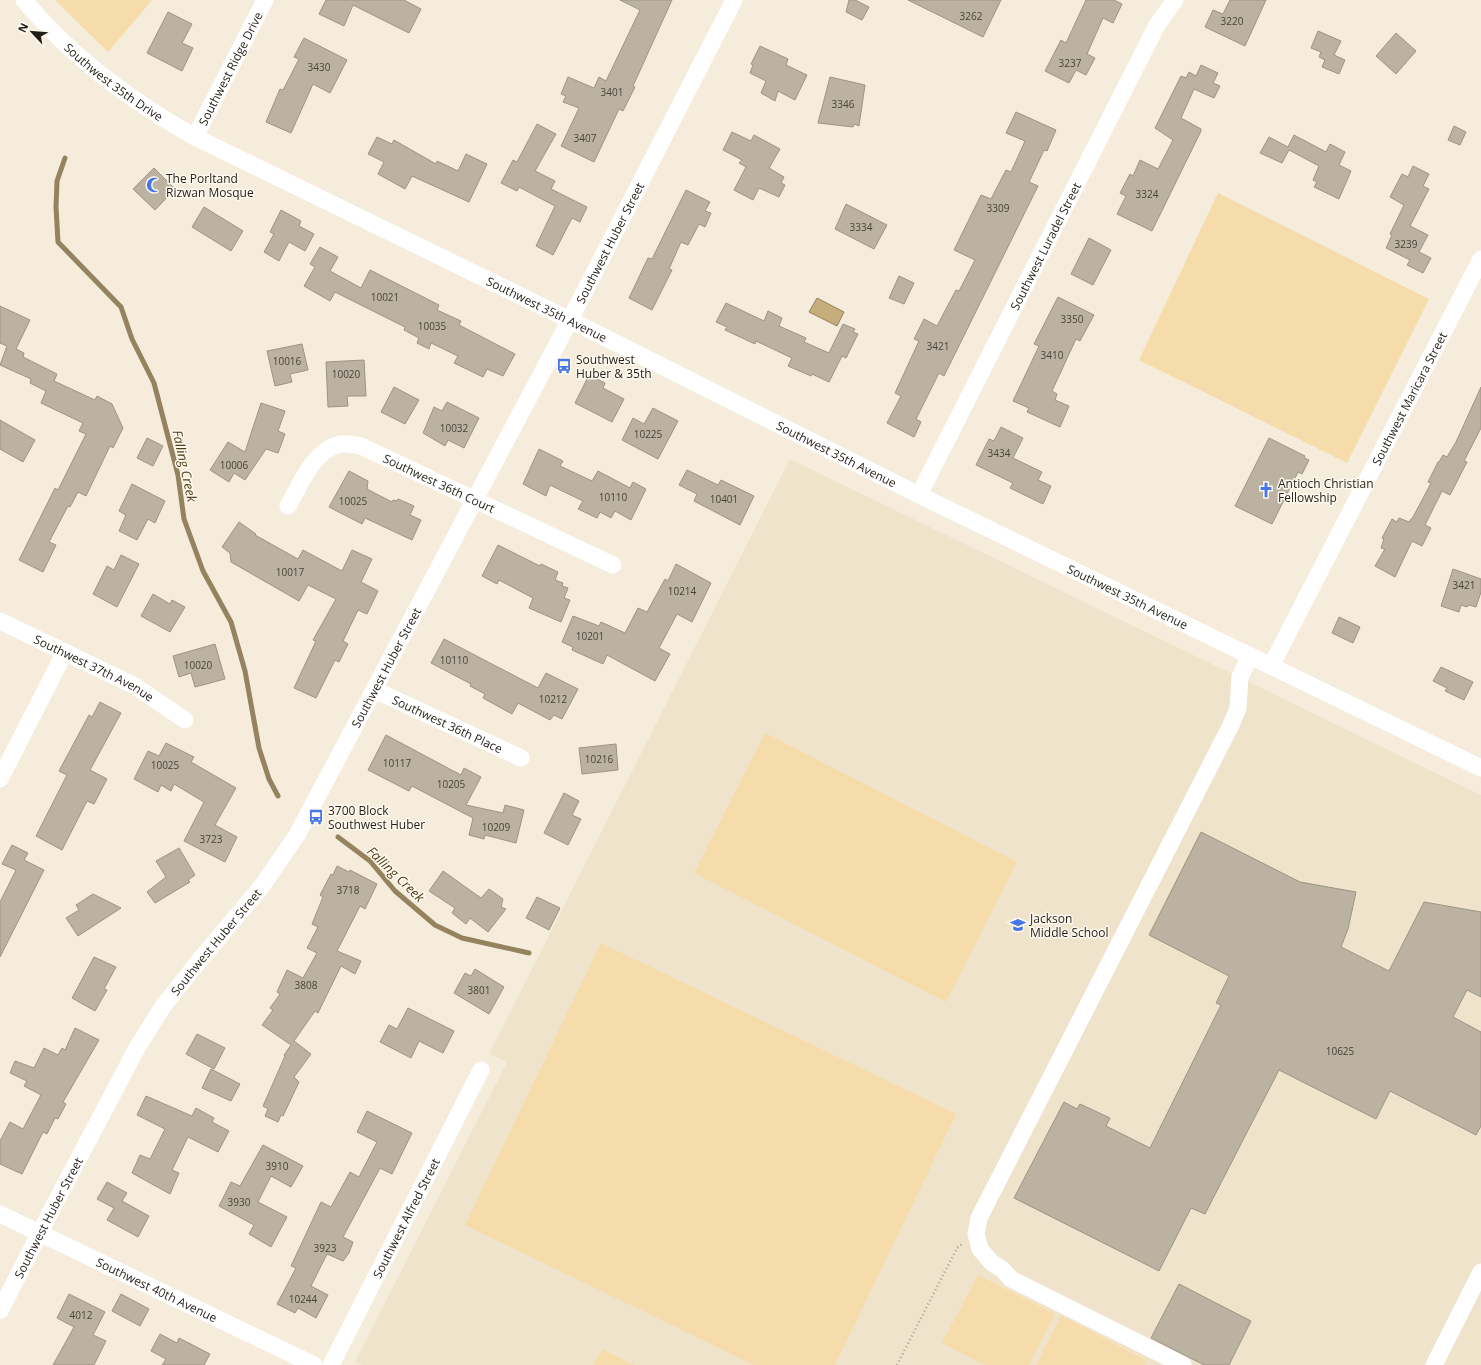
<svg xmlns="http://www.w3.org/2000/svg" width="1481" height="1365" viewBox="0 0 1481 1365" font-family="'Open Sans',sans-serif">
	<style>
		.built { fill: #f0e3cb }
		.green { fill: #f5dcaa }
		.water { fill: #c6ad7c; stroke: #95825e }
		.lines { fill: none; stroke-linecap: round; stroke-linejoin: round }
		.stream { stroke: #95825e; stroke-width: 5 }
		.building { fill: #bbb2a2; stroke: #9c9484 }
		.path { stroke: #a9a294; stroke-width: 2.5; stroke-dasharray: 1 3; stroke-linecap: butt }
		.minor { stroke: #fff; stroke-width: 17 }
		.labels { text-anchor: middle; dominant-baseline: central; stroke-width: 3; stroke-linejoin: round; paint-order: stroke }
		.number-label { font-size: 10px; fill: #48443a }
		.street-label { font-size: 12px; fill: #221f18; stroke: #fff9ef }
		.poi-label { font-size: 12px; fill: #221f18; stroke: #fff9ef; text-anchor: start }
		.water-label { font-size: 13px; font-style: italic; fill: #4e3c14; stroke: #fff9ef }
	</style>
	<rect width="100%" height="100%" fill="#f5ecdb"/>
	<path class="built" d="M790,459l691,336v570h-1119l-7,-3 152,-300 -18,-8z"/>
	<path class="green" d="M55,0h97l-44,52z
		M1218,193l211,106 -82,164 -208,-103z
		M765,733l252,129 -71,140 -252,-129z
		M601,943l355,171 -121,251h-81l-289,-140z
		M978,1275l77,39 -26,51h-44l-43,-22z
		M1061,1316l85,44 -2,5h-108z
		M602,1349l32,16h-40z"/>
	<path class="water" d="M817,298l27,14 -7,14 -28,-14z"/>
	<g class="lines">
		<path class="stream" d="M65,158l-8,23 -1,26 2,35 63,65 11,32 22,44 24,92 6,44 19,52 28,51 14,49 14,77 10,31 9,17
			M338,837l32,24 25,30 40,34 27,13 67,15"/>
	</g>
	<path class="building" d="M326,0h78l17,9 -12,24 -56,-28 -9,21 -25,-12z
		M620,0h52l-39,86 2,1 -12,24 -4,-2 -25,53 -33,-16 18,-38 -16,-6 3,-6 -5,-2 7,-17 26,11 5,-11 7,4 34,-71z
		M849,0h6l14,7 -7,13 -16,-8z
		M908,0h93l-18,37z
		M1086,0h28l8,4 -9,19 -10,-5 -16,36 8,4 -9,17 -10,-5 -7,13 -24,-12 16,-31 5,3z
		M1230,0h36l-21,46 -40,-19 8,-17 10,4z
		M168,12l24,12 -10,19 11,5 -11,23 -35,-18z
		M1318,31l23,10 -7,14 11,5 -6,14 -17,-7 3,-7 -6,-3 2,-5 -10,-4z
		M1396,33l20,18 -20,23 -20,-18z
		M304,38l43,22 -17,33 -17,-9 -22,49 -25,-11 14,-33 3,1 16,-31 -5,-2z
		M760,46l28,13 -2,6 21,10 -12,25 -17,-9 -3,10 -14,-8 5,-12 -16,-8 3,-8 -2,-1z
		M1201,65l17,8 -5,10 7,3 -6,12 -20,-9 -13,29 20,11v2l-49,100 -35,-17 9,-18 -6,-3 10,-19 3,2 7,-16 18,9 15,-29 -18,-12 26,-52 5,2 3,-6 7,4z
		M830,77l35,8 -6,41 -5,-2 -1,3 -35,-4z
		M1016,112l40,18 -9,21 -3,-1 -15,32 9,4 -94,190 -5,-3 -23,46 5,3 -7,15 -27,-14 14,-27 -6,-3 24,-52 -5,-2 10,-20 13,7 19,-36 3,1 16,-31 -21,-10 27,-55 10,4 15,-29 5,2 14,-31 -19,-8z
		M537,124l19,10 -21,37 20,10 -4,8 36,18 -7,15 -8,-4 -19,37 -17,-9 19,-40 -36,-19 -2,4 -16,-8 12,-23 4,2z
		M1454,126l12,6 -6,13 -12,-5z
		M732,132l19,9 3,-6 26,14 -11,19 15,9 -3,6 4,2 -6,12 -20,-9 -6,12 -19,-10 12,-23 -7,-4 3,-3 -19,-10z
		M1294,135l32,17 4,-8 15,8 -6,13 12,6 -12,28 -25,-12 3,-5 -4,-2 6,-14 -30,-16 -7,13 -22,-10 9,-16 19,10z
		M377,137l15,7 2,-4 42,24 1,-3 21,10 8,-17 21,10 -18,38 -57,-26 -7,13 -27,-15 6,-12 -16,-8z
		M1413,166l16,8 -6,12 6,3 -19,37 18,9 -9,17 12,6 -8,15 -16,-8 3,-5 -24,-12 6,-13 -2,-1 14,-29 -14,-8 12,-23 6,3z
		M154,168l21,21 -20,21 -22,-21z
		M686,190l24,12 -5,9 6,2 -6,14 -6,-3 -11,21 -7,-3 -12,27 3,1 -20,40 -23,-12 19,-40 4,1z
		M846,204l41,21 -13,24 -39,-20z
		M204,207l39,24 -12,20 -39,-24z
		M281,210l20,11 -2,5 15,8 -9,17 -16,-9 -10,19 -15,-9 10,-18 -4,-2z
		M1089,238l22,12 -18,35 -22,-11z
		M320,247l18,10 -8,14 31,17 9,-18 69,35 -2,5 24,11 -2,4 56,29 -12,22 -16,-7 -4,8 -29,-14 4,-7 -27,-13 -2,6 -12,-6 2,-5 -15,-8 1,-3 -70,-35 -5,9 -26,-15 11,-19 -5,-3z
		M899,276l15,7 -10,21 -15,-6z
		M1058,297l36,18 -14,26 -4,-2 -24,52 5,3 -2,6 14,6 -9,21 -33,-15 2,-4 -16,-7 26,-55 -5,-2z
		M726,303l38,18 4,-10 14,7 -3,8 27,12 -2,4 25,11 14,-29 12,5 -2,3 5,2 -12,24 -4,-2 -13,26 -17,-8 -1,2 -23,-10 4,-8 -36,-17 -1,3 -30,-14 2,-3 -11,-5z
		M0,306l30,14 -14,29 8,4 -1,4 34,17 -3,7 41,19 2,-4 15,8 11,24 -10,20 -3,-2 -24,50 -8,-4 -8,15 -2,-1 -19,36 7,3 -13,27 -24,-12 36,-72 3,2 28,-56 -7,-3 4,-8 -42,-20 5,-12 -16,-8 1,-4 -31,-14 7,-19 -7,-3z
		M302,344l6,26 -18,4 2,8 -17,4 -8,-35z
		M364,360l2,36h-19l1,10 -20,1 -2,-45z
		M589,375l16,8 -2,5 21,11 -12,23 -37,-19z
		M394,387l25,13 -14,24 -24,-12z
		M1481,387v41l-17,33 3,1 -17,33 -8,-4 -17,34 6,3 -9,18 -10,-5 -17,36 -20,-11 10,-17 -4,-1 3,-9 -2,-1 10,-19 5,3 2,-4 10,4 2,-3h1l19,-36 -3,-1 10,-20h1l4,-7 4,2 9,-15z
		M447,402l32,16 -15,30 -16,-8 -3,6 -22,-13 11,-26 8,4z
		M261,403l24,8 -7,20 7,3 -7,19 -12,-4 -21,31 -11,-7 -5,9 -19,-12 18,-28 17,10z
		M653,408l25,13 -20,38 -36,-19 11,-22 11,6z
		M0,420l35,20 -12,22 -23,-13z
		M1001,427l22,11 -10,20 29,14 -4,8 13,6 -8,18 -33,-16 3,-5 -37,-18 13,-26 5,2z
		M147,438l16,8 -10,20 -16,-8z
		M1269,438l36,18 -1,2 5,2 -7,14 -4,-2 -26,52 -37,-18z
		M539,449l24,12 -3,5 32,15 6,-10 32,17 3,-6 13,7 -15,31 -16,-9 -4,7 -11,-6 -3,6 -19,-9 5,-8 -33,-16 -4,11 -23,-12z
		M687,470l31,15 3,-5 33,16 -14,29 -46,-24 3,-7 -18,-9z
		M349,471l19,10 -1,8 25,13 1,-2 4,1 1,-2 16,7 -4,9 11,5 -9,20 -47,-22 -3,6 -33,-17z
		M132,484l33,17 -10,22 -7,-4 -11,21 -18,-9 7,-16 -7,-4z
		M239,522l17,12 -1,1 43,24 5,-9 39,21 10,-21 20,9 -11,23 17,9 -11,23 -9,-4 -15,31 5,3 -9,18 -4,-2 -19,38 -22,-10 22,-47 -3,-1 23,-41 -28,-14 -9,16 -68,-39 -1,-9 -8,-6z
		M498,545l42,21 1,-2 17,8 -3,8 8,3 -1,3 6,2 -4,10 6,2 -9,22 -32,-14 4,-10 -34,-18 -2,4 -15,-8z
		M121,555l18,9 -22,43 -24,-13 14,-28 7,4z
		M676,564l35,19 -19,39 -15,-8 -18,34 11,6 -15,27 -48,-26 -4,9 -31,-14 1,-3 -11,-5 11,-26 26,10 2,-4 24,11 13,-25 9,4 18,-33 3,2z
		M1453,569l28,10v13l-5,15 -7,-2 -2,2 -6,-2 -2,7 -18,-6z
		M153,594l17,10 2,-4 13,7 -15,25 -29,-16z
		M1339,617l21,10 -7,16 -21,-10z
		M444,639l94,49 8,-15 32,16 -16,30 -8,-4 -4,5 -32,-17 -6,11 -29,-16 2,-4 -15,-8 1,-2 -40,-21z
		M215,644l10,35 -30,8 -4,-14 -12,4 -6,-21z
		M1441,667l32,15 -9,18 -19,-9 2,-3 -14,-7z
		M100,702l21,11 -31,57 17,9 -13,25 -7,-3 -25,49 -26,-14 31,-61 -8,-4 30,-56 3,2z
		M386,735l75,40 3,-7 17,9 -15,28 37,8 2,-8 19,5 -8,33 -31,-8 -1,4 -15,-4 4,-17 -61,-32 -3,5 -41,-21z
		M166,743l28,14 -3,5 45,26 -21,37 22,12 -12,25 -41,-21 20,-39 -30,-18 -3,7 -10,-6 -3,7 -24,-13 14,-28 11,5z
		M616,744l2,26 -36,4 -3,-26z
		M564,793l15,8 -7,14 9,4 -13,26 -24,-12z
		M1201,832l99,50 56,10 -8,37 -7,18 48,24 35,-69 57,10v85l-14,-7 -14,27 28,15v94l-5,9 -86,-44 -14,28 -97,-49 -74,144 -14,-6 -32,63 -145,-73 50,-96 13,7 3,-5 30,14 -4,8 44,22 71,-143 -5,-2 13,-27 -80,-41z
		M12,845l16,8 -4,7 20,10 -44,87v-55l16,-32 -14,-6z
		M179,848l16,27 -7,5 2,2 -35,21 -8,-11 19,-15 -10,-16z
		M337,866l12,6 1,-2 27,14 -12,25 -5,-3 -23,45 24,10 -6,13 -14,-8 -23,47 -3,-2 -21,30 17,13 -17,23 5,5 -16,34 -2,-1 -3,7 -13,-6 3,-7 -5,-3 22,-50 -1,-1 7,-10 -29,-20 11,-15 -3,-2 10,-14 -3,-2 10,-22 16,8 14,-25 -10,-5 11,-21 -6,-3 11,-27 -3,-2 11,-21 2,1z
		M443,871l38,27 8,-9 14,10 -2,8 5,2 -18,23 -18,-14 -4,6 -14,-11 3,-5 -26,-17z
		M93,894l28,14 -43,28 -12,-18 13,-8 -3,-5z
		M537,897l23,11 -11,22 -23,-12z
		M94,957l22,10 -12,22 3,1 -12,21 -23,-13z
		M475,969l29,18 -15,27 -35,-21 11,-20 6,3z
		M408,1008l46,23 -11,22 -24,-12 -8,17 -31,-16 9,-17 8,4z
		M75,1028l24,12 -36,62 3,2 -8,15 -3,-1 -8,16 -4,-2 -21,42 -22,-10v-23l10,-19 13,7 18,-34 -17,-9 3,-5 -17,-8 5,-12 19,7 10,-20 14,7 4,-7 3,2z
		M197,1034l28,14 -11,21 -28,-15z
		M211,1069l29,15 -9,17 -29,-13z
		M146,1096l46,20 4,-8 18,10 -2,4 17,9 -11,21 -30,-15 -16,33 7,3 -9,21 -38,-21 8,-18 10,4 15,-30 -28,-14z
		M367,1111l45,22 -20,41 -12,-6 -37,69 10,5 -4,11 -6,8 -16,-7 -16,32 17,9 -12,23 -18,-10 -3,5 -18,-9 19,-36 -5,-2 30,-64 10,5 19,-35 9,5 18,-35 -20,-10z
		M263,1145l40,21 -12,21 -20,-11 -13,26 29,15 -16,30 -22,-13 5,-9 -35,-19 12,-24 9,4z
		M107,1182l20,11 -5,8 27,15 -11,21 -31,-17 7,-12 -17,-9z
		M1179,1284l72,37 -22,44h-25l-53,-27z
		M69,1294l36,18 -12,23 13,6 -12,24h-41l21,-38 -17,-9z
		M121,1294l28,15 -9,17 -28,-15z
		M160,1334l17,9 2,-5 31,16 -6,11h-42l4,-6 -15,-8z"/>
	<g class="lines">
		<path class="path" d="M897,1365l60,-117 5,-4"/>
		<g class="minor">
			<path id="s1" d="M24,0c47,57 107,101 171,137l375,183 349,175 562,273"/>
			<path id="s2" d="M195,137l70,-137"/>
			<path id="s3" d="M919,495l238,-470 18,-25"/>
			<path id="s4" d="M288,506c13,-22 24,-55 52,-62 6,-1 15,1 21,2l252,119"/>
			<path id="s5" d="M0,621l135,65 50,34"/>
			<path id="s6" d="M1271,666l210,-407"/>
			<path id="s7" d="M375,690l146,68"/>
			<path d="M0,779l65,-127"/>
			<path id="s8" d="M0,1214l314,151"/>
			<path id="s9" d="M0,1311l52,-102 86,-163 26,-41 35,-44 63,-75 35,-51 273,-515 164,-320"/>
			<path id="s10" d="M331,1365l150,-295"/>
			<path d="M1183,1365l-172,-86 -9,-10 -10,-6 -12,-14 -4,-15 3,-16 252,-493 7,-17 2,-31 10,-21"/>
			<path d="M1434,1365l47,-93"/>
		</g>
	</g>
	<defs>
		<g id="mosque-bare" transform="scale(1.2)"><path d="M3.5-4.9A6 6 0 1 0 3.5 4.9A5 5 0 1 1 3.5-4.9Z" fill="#4677e9" stroke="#fff9ef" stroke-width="2.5" paint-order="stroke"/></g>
		<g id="bus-bare" transform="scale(1.2)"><path d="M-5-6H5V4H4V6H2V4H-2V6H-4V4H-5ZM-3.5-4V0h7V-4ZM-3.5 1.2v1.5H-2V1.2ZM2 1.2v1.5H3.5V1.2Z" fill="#4677e9" stroke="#fff9ef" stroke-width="2.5" paint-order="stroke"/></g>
		<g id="church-bare" transform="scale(1.2)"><path d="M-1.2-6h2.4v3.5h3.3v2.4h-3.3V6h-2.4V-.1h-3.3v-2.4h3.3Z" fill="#4677e9" stroke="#fff9ef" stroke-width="2.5" paint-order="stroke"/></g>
		<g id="school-bare" transform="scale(1.2)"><path d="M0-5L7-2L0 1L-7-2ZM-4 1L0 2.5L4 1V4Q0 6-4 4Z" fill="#4677e9" stroke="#fff9ef" stroke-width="2.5" paint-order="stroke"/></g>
	</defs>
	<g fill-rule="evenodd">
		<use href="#mosque-bare" x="154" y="185"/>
		<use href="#bus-bare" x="564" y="366"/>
		<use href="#church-bare" x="1266" y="490"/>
		<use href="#bus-bare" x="316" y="817"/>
		<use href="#school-bare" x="1018" y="925"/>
	</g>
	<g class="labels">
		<g class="number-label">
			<text x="971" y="16">3262</text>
			<text x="1232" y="21">3220</text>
			<text x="1070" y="63">3237</text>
			<text x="319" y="67">3430</text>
			<text x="612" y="92">3401</text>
			<text x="843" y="104">3346</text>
			<text x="585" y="138">3407</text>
			<text x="1147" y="194">3324</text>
			<text x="998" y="208">3309</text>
			<text x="861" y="227">3334</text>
			<text x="1406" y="244">3239</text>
			<text x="385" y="297">10021</text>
			<text x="1072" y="319">3350</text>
			<text x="432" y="326">10035</text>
			<text x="938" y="346">3421</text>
			<text x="1052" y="355">3410</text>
			<text x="287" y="361">10016</text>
			<text x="346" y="374">10020</text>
			<text x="454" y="428">10032</text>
			<text x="648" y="434">10225</text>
			<text x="999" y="453">3434</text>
			<text x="234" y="465">10006</text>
			<text x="613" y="497">10110</text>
			<text x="724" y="499">10401</text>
			<text x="353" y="501">10025</text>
			<text x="290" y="572">10017</text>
			<text x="1464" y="585">3421</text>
			<text x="682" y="591">10214</text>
			<text x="590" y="636">10201</text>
			<text x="454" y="660">10110</text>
			<text x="198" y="665">10020</text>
			<text x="553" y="699">10212</text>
			<text x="599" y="759">10216</text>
			<text x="397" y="763">10117</text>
			<text x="165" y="765">10025</text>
			<text x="451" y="784">10205</text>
			<text x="496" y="827">10209</text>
			<text x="211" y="839">3723</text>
			<text x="348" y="890">3718</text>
			<text x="306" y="985">3808</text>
			<text x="479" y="990">3801</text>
			<text x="1340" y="1051">10625</text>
			<text x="277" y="1166">3910</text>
			<text x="239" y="1202">3930</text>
			<text x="325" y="1248">3923</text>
			<text x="303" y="1299">10244</text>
			<text x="81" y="1315">4012</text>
		</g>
		<g class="street-label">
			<text stroke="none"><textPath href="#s2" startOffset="77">Southwest Ridge Drive</textPath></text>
			<text stroke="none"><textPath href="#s1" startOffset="122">Southwest 35th Drive</textPath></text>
			<text stroke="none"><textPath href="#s9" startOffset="1233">Southwest Huber Street</textPath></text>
			<text stroke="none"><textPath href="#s3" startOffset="279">Southwest Luradel Street</textPath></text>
			<text stroke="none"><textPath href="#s1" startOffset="612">Southwest 35th Avenue</textPath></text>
			<text stroke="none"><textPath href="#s6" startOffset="301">Southwest Maricara Street</textPath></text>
			<text stroke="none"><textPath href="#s1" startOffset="936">Southwest 35th Avenue</textPath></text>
			<text stroke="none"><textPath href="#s4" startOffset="191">Southwest 36th Court</textPath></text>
			<text stroke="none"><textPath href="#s1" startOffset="1260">Southwest 35th Avenue</textPath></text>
			<text stroke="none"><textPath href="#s5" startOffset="105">Southwest 37th Avenue</textPath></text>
			<text stroke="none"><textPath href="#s9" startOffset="753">Southwest Huber Street</textPath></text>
			<text stroke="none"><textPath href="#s7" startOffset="80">Southwest 36th Place</textPath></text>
			<text stroke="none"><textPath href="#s9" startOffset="429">Southwest Huber Street</textPath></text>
			<text stroke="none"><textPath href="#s9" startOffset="105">Southwest Huber Street</textPath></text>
			<text stroke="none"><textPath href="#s10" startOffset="165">Southwest Alfred Street</textPath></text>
			<text stroke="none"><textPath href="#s8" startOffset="174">Southwest 40th Avenue</textPath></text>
		</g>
		<g class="poi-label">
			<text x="166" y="178">The Porltand<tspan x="166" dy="14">Rizwan Mosque</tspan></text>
			<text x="576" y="359">Southwest<tspan x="576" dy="14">Huber &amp; 35th</tspan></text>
			<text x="1278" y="483">Antioch Christian<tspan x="1278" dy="14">Fellowship</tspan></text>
			<text x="328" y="810">3700 Block<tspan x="328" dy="14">Southwest Huber</tspan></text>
			<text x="1030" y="918">Jackson<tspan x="1030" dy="14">Middle School</tspan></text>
		</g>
		<g class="water-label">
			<text transform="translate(185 466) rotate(78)">Falling Creek</text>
			<text transform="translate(396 874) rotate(44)">Falling Creek</text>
		</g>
	</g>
	<g transform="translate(32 32) rotate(296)" stroke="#fff9ef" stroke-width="3" paint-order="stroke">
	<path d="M0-3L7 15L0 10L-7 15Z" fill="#221f18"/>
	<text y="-6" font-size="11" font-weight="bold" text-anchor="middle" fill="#221f18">N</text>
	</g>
</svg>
